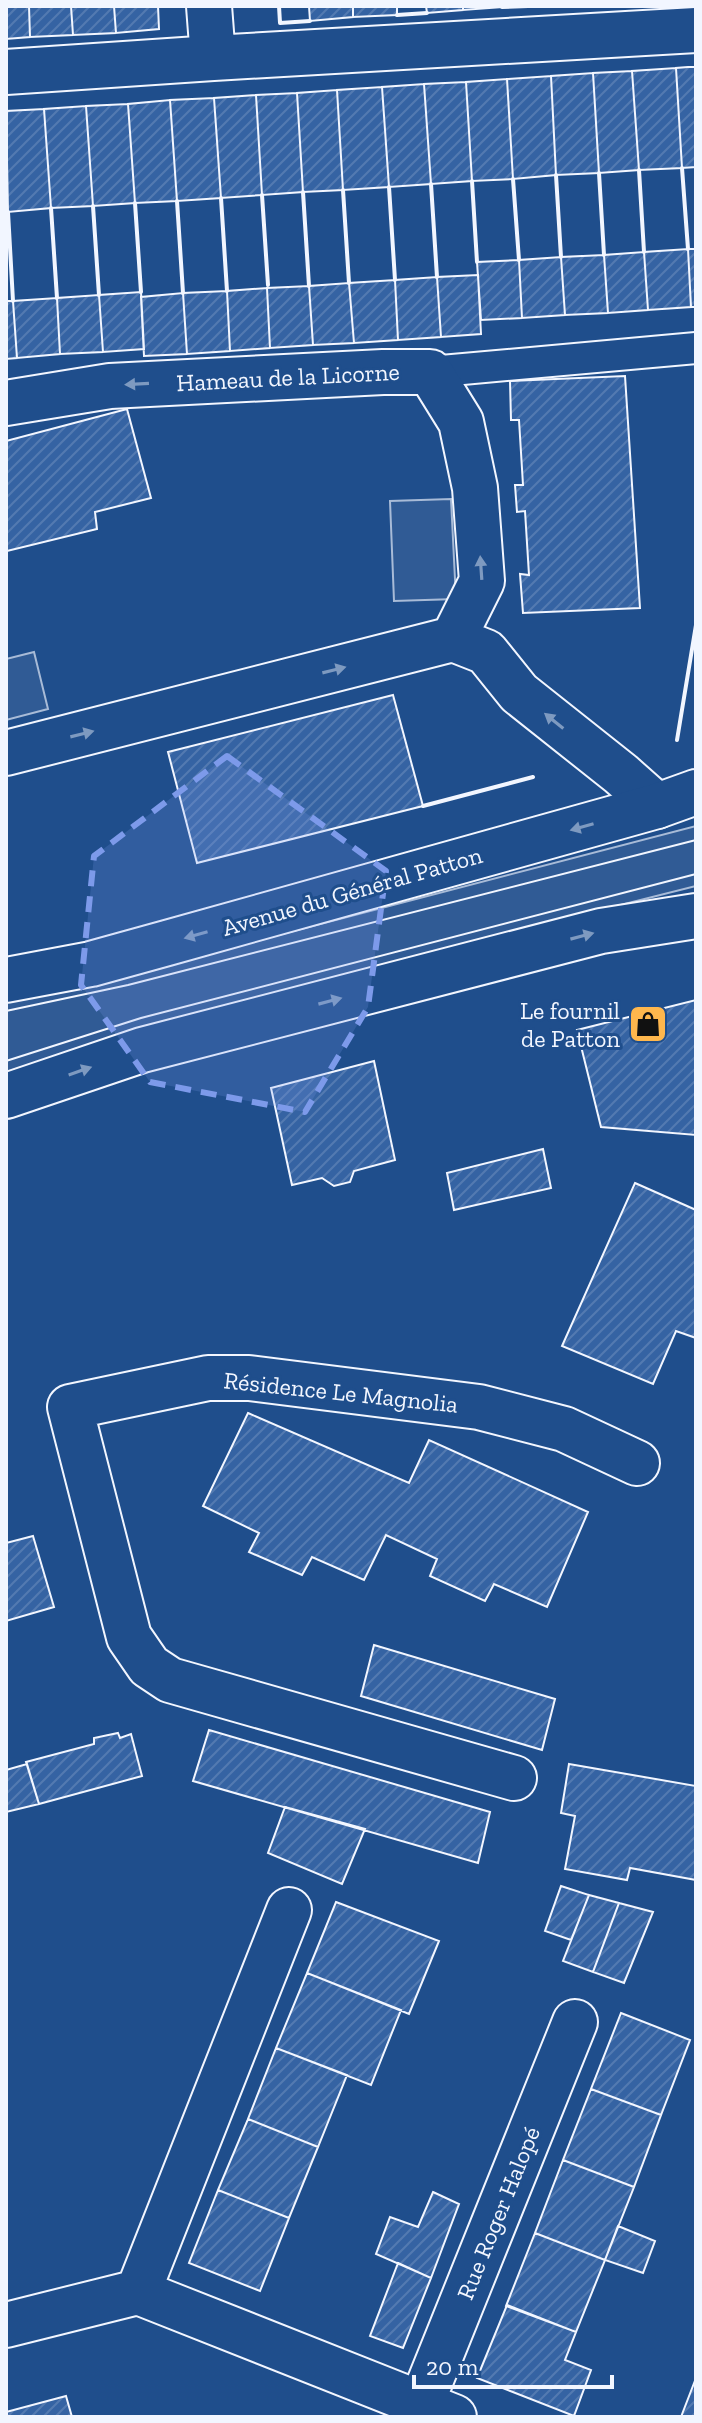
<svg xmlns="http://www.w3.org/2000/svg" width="702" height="2423" viewBox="0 0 702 2423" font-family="'Zilla Slab',serif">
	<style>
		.built { fill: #305b95; stroke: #a8bbd7; stroke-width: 2 }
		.building { fill: url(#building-hatch); stroke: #f2f6ff; stroke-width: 2 }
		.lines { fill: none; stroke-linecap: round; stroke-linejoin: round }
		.service-casing { stroke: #f2f6ff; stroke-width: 34 }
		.minor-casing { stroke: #f2f6ff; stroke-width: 48 }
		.tertiary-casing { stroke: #f2f6ff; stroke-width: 48 }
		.service { stroke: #1f4e8c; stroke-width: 30 }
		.minor { stroke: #1f4e8c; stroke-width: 44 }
		.tertiary { stroke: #1f4e8c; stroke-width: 44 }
		.tram { stroke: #f2f6ff; stroke-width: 2 }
		.wall { stroke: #f2f6ff; stroke-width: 4 }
		.oneway { fill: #7e9ac0 }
		.marked { fill: #7d9aea; fill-opacity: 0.2; stroke: #7d9aea; stroke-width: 6; stroke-dasharray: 16 10; stroke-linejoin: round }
		.labels { text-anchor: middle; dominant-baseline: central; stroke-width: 6; stroke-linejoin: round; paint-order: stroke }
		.street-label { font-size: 24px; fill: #f2f6ff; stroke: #1f4e8c }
		.poi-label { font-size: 24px; fill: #f2f6ff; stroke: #1f4e8c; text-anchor: end }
	</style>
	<defs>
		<pattern id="building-hatch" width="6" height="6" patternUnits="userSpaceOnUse" patternTransform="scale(2)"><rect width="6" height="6" fill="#3563a3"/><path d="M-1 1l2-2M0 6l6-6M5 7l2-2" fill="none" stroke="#537ab1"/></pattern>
	</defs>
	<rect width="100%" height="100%" fill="#1f4e8c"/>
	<path class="built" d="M451,499l5,100 -62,2 -4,-100z
		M34,652l14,57 -42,11v-61z
		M696,826v60l-123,31 -567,157v-78l257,-57z"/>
	<path class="building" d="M6,6h23l1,31 -24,2z
		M29,6h42l2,29 -43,2z
		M71,6h43l2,27 -43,2z
		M114,6h44l1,23 -43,4z
		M309,6h44v11l-43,4z
		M353,6h44v9l-44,2z
		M426,6h37v4l-36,3z
		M463,6h39v1l-39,3z
		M688,67h8v100l-14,1 -6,-100z
		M676,68l6,100 -43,2 -7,-99z
		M632,71l7,99 -40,3 -6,-100z
		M593,73l6,100 -43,2 -5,-99z
		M551,76l5,99 -43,4 -6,-100z
		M507,79l6,100 -41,2 -6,-99z
		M466,82l6,99 -41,3 -7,-100z
		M424,84l7,100 -42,3 -7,-100z
		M382,87l7,100 -46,3 -6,-100z
		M337,90l6,100 -40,2 -6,-99z
		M297,93l6,99 -41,3 -6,-100z
		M256,95l6,100 -41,3 -7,-100z
		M214,98l7,100 -44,3 -7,-101z
		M170,100l7,101 -42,2 -7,-99z
		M128,104l7,99 -42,3 -7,-100z
		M86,106l7,100 -42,2 -7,-99z
		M44,109l7,99 -43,4 -2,-101z
		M688,249h8v58h-5z
		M688,249l3,58 -43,3 -4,-58z
		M644,252l4,58 -40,3 -4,-58z
		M604,255l4,58 -43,2 -4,-58z
		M561,257l4,58 -43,3 -3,-58z
		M519,260l3,58 -41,2 -4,-58z
		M478,275l3,59 -40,3 -4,-60z
		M437,277l4,60 -43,3 -3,-60z
		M395,280l3,60 -44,3 -5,-60z
		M349,283l5,60 -41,2 -4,-59z
		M309,286l4,59 -43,3 -3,-60z
		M267,288l3,60 -40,3 -3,-60z
		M227,291l3,60 -43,3 -4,-61z
		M141,292l3,57 -41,3 -4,-57z
		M183,293l4,61 -43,2 -3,-59z
		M99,295l4,57 -43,2 -3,-56z
		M57,298l3,56 -43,4 -4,-57z
		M6,301h7l4,57 -11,1z
		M625,376l15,232 -117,5 -3,-39 9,1 -4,-64 -8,1 -2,-27h8l-4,-65h-8l-1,-39z
		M127,409l24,89 -56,14 2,17 -90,22 -1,-110z
		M393,695l30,111 -226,57 -29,-111z
		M696,1000v135l-95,-8 -24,-97z
		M374,1061l21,99 -41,11 -4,11 -16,4 -12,-8 -30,7 -21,-97z
		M543,1149l8,39 -97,22 -7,-37z
		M635,1183l61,27v128l-20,-7 -23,53 -91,-38z
		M248,1413l161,70 20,-43 159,72 -41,95 -53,-23 -9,17 -55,-25 7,-17 -51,-24 -22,45 -52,-23 -10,18 -53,-23 10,-19 -56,-27z
		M33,1536l21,71 -48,14v-78z
		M374,1645l181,54 -13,51 -181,-54z
		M209,1730l281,82 -12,51 -285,-82z
		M118,1733l2,5 11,-4 11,42 -103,28 -13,-42 68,-18v-6z
		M27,1764l12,40 -33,8v-42z
		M569,1764l127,22v94l-66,-12 -3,12 -62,-11 10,-53 -14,-3z
		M285,1807l80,22 -23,55 -74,-31z
		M561,1886l28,9 -18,45 -26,-9z
		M589,1895l30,8 -26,69 -30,-11z
		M336,1902l103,39 -30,73 -102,-41z
		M619,1903l34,9 -29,71 -31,-11z
		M307,1973l94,37 -30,75 -95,-37z
		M621,2013l69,27 -29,75 -70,-26z
		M276,2048l71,27 -29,72 -70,-28z
		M591,2089l70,26 -27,72 -71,-27z
		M248,2119l70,28 -29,71 -71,-28z
		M563,2160l71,27 -29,73 -70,-27z
		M218,2190l71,28 -29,73 -71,-28z
		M433,2192l26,12 -28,74 -55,-24 14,-37 28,10z
		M618,2226l37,15 -12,32 -38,-13z
		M535,2233l70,27 -29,72 -70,-26z
		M398,2263l33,15 -28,70 -33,-12z
		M507,2305l69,27 -11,28 26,10 -17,46 -97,-38z
		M696,2378v39h-15z
		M66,2396l6,21h-66v-5z"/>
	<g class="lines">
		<g class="service-casing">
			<path id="service" d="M430,372l266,-24"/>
		</g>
		<g class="minor-casing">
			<path id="minor" d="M209,6l4,52
				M6,72l207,-14 483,-28
				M6,403l104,-17 273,-14h47l31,50 14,66 7,93 -29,58
				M6,753l447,-114 33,13 33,41 102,81 36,32
				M514,1778l-344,-98 -21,-14 -20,-29 -59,-230 138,-29h41l230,29 85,22 73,34
				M138,2292l151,-382
				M6,2325l132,-33 316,125
				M421,2404l154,-382"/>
		</g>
		<g class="tertiary-casing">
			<path id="tertiary" d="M6,980l85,-16 76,-21 490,-137 39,-14
				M6,1096l136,-46 459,-119 95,-15"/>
		</g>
		<use href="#service" class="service"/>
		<use href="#minor" class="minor"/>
		<use href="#tertiary" class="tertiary"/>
		<path class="tram" d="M6,1011l122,-26 568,-145
			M6,1061l135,-43 555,-144"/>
		<path class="wall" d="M279,6l1,17 30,-2
			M502,7l26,-1
			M397,15l30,-2
			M682,168l6,81
			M639,170l5,82
			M599,173l5,82
			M556,175l5,82
			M513,179l6,81
			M472,181l5,81
			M431,184l6,93
			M389,187l6,93
			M343,190l6,93
			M303,192l6,94
			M262,195l6,90
			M221,198l6,93
			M177,201l6,92
			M135,203l6,89
			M93,206l6,89
			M51,208l6,90
			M8,212l5,89
			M677,740l19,-115
			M423,806l110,-29"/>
	</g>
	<defs><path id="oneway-solid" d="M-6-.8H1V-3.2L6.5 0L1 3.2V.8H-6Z" transform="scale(2)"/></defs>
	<g class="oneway">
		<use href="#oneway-solid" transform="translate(137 384) rotate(177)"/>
		<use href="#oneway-solid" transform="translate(481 568) rotate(-94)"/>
		<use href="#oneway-solid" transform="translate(334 670) rotate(-14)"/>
		<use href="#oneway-solid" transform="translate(554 721) rotate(-141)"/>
		<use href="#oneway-solid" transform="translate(82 734) rotate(-14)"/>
		<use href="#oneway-solid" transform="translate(582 827) rotate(164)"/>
		<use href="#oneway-solid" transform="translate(196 935) rotate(164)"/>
		<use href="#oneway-solid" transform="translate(582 936) rotate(-15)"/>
		<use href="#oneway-solid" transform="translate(330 1001) rotate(-15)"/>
		<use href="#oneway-solid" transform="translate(80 1071) rotate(-19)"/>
	</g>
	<path class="marked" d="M227,756l159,115 -18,136 -63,105 -155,-30 -69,-97 13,-129z"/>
	<defs>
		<g id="shop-square" transform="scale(2)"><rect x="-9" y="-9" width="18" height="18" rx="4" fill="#ffb74d" stroke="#1f4e8c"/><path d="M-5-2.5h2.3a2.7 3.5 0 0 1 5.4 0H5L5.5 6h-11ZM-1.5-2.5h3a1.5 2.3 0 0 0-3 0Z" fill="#111"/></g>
	</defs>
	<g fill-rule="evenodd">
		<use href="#shop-square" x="648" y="1024"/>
	</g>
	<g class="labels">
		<g class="street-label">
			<text transform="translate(288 377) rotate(-3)">Hameau de la Licorne</text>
			<text transform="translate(352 891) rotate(-16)">Avenue du Général Patton</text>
			<text transform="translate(341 1392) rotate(6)">Résidence Le Magnolia</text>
			<text transform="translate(498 2213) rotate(-68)">Rue Roger Halopé</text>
		</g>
		<g class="poi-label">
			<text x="620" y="1010">Le fournil<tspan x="620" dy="28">de Patton</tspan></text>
		</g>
	</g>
	<rect width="702" height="2423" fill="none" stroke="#f2f6ff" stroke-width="16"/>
	<path d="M414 2375v12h198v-12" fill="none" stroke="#f2f6ff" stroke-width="4"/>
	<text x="426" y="2375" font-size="24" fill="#f2f6ff" stroke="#1f4e8c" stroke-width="6" paint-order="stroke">20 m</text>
</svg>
